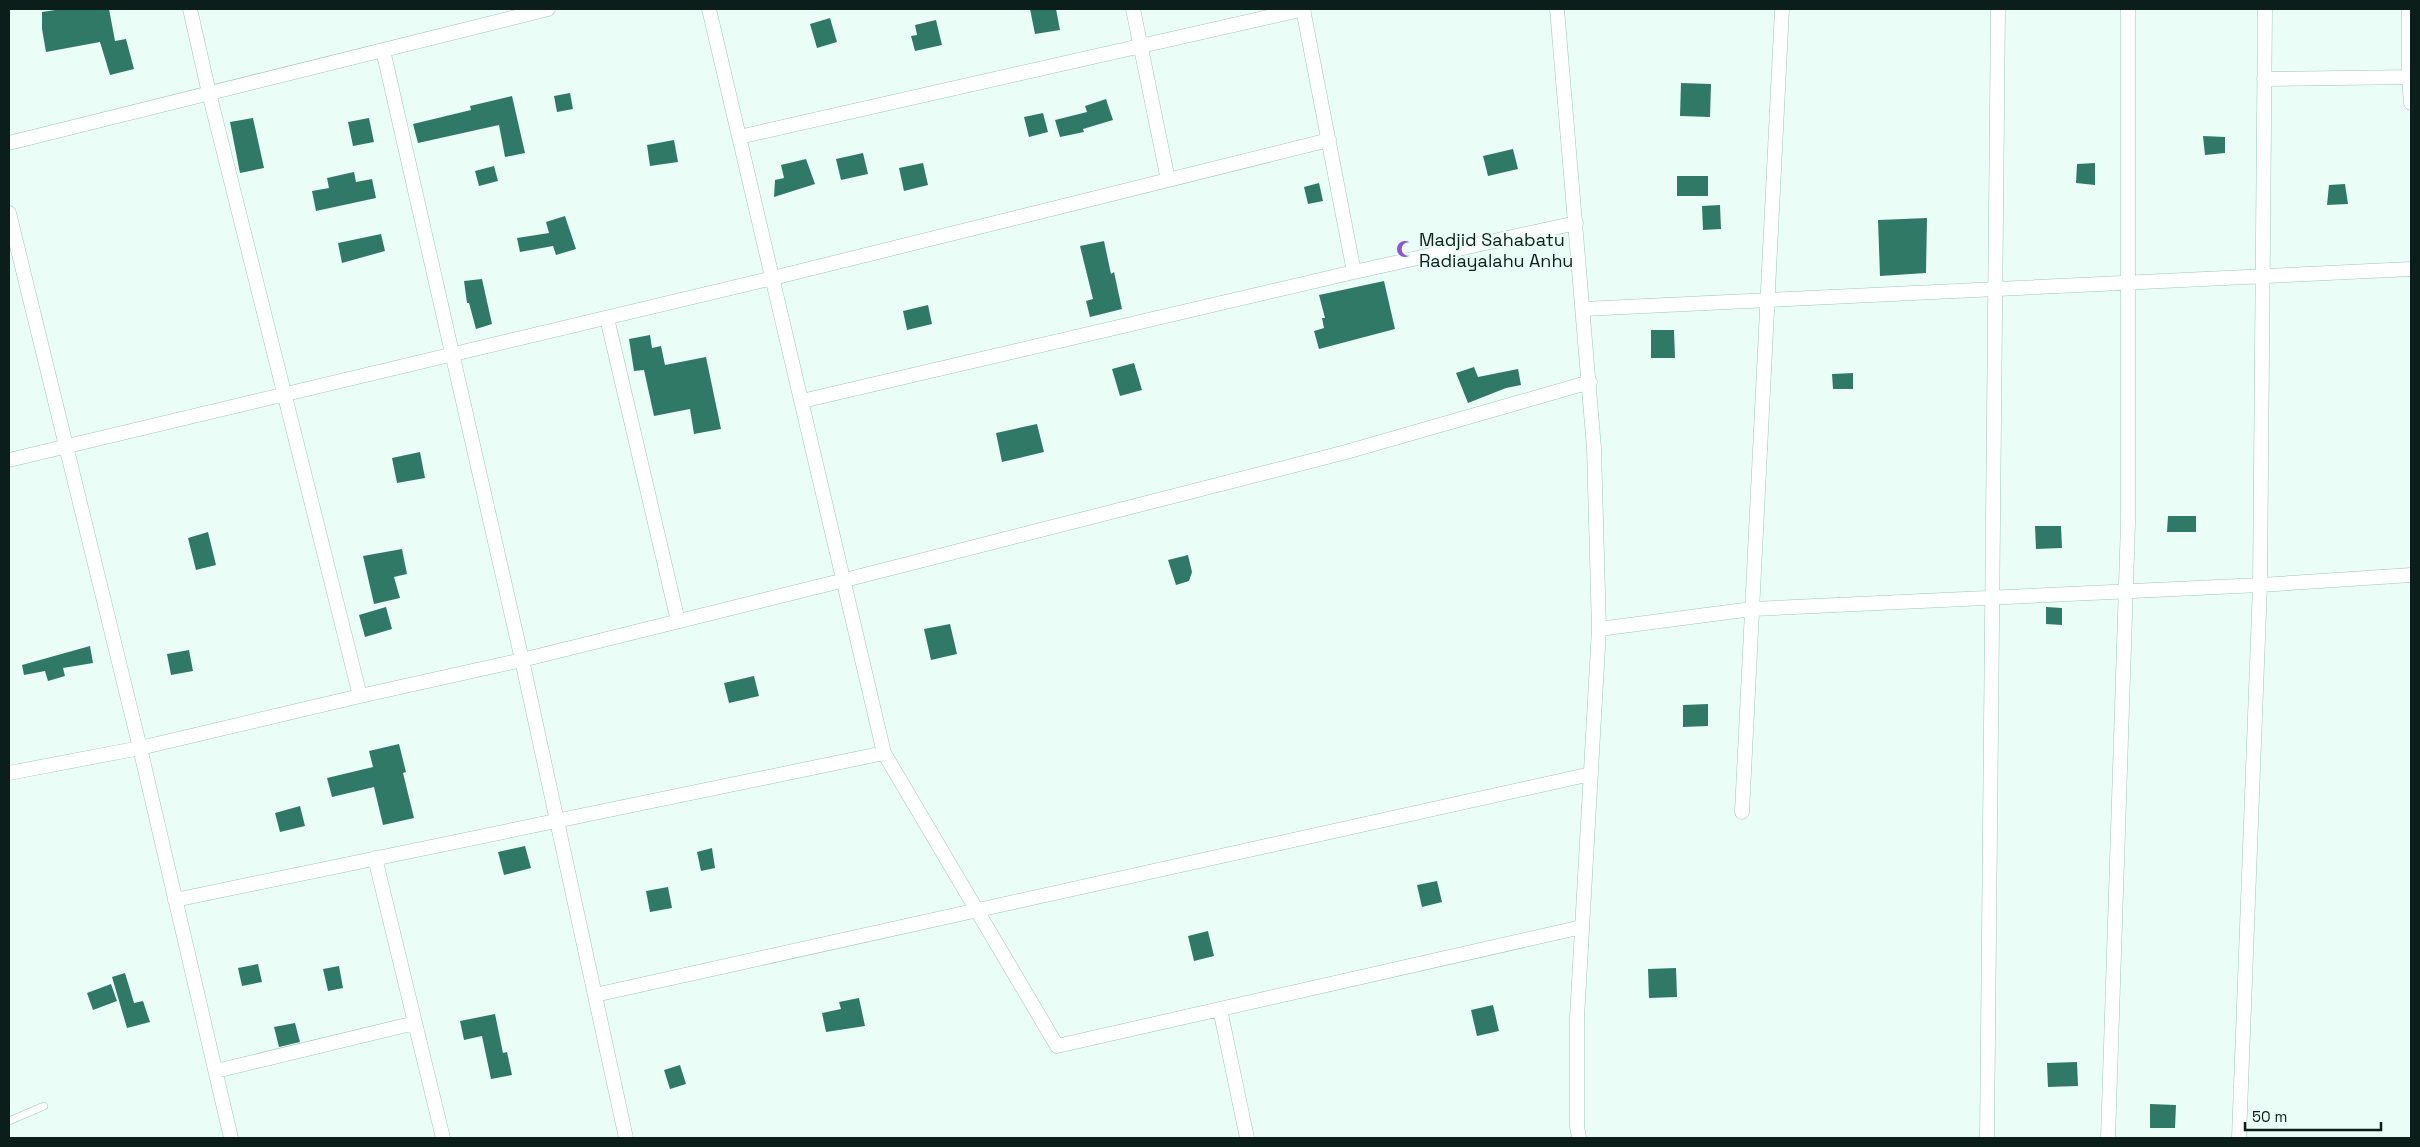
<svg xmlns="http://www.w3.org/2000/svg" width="2420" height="1147" viewBox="0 0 2420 1147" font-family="'Space Grotesk',sans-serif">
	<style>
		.building { fill: #317967 }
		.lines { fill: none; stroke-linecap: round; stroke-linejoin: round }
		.service-casing { stroke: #9bc7ba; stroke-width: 8 }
		.minor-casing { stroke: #9bc7ba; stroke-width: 15 }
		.service { stroke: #fff; stroke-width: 7 }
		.minor { stroke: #fff; stroke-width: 14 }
		.labels { text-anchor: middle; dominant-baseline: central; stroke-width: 4; stroke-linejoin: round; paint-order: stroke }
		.poi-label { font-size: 18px; fill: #0c1e19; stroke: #ebfdf7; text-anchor: start }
	</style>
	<rect width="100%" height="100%" fill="#ebfdf7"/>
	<path class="building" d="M62,9h47l6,32 11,-2 8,30 -24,6 -10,-33 -54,10 -4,-23v-17z
		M1030,9h26l4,21 -25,4z
		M830,18l7,24 -20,6 -7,-24z
		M936,20l6,25 -27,6 -4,-15 6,-1 -2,-10z
		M1681,83l30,1 -1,33 -30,-1z
		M570,93l3,16 -16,3 -3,-16z
		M512,96l13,57 -20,4 -6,-32 -81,18 -5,-19 58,-14 -1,-4z
		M1106,99l7,21 -30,9 1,3 -24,5 -5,-17 32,-8 -2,-6z
		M1043,113l5,19 -19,5 -5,-20z
		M253,118l11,50 -24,5 -10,-51z
		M369,118l5,24 -21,4 -5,-24z
		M2203,136l22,1v16l-20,2z
		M674,140l4,22 -28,4 -3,-21z
		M1513,149l5,20 -30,7 -5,-20z
		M863,153l5,21 -27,6 -5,-21z
		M806,159l9,25 -41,13 1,-17 9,-2 -3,-13z
		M923,163l5,22 -24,6 -5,-23z
		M2095,163v22l-19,-2 1,-19z
		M494,166l4,15 -19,5 -4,-15z
		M354,172l2,10 16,-3 4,19 -60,13 -4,-20 17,-3 -2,-10z
		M1677,176h31v20h-31z
		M1319,183l4,18 -15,3 -4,-17z
		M2345,184l3,20 -21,1 2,-20z
		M1720,205l1,24 -18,1 -1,-24z
		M565,216l11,33 -20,6 -3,-9 -33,6 -3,-14 32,-5 -3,-11z
		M1927,218l-1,55 -46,3 -2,-56z
		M381,234l4,17 -43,12 -4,-20z
		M1104,241l7,33 3,-2 8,37 -32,8 -4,-16 7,-2 -13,-53z
		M482,279l10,45 -16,5 -7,-26h-2l-3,-22z
		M1384,281l11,48 -76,20 -5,-18 10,-3 -2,-10h3l-6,-23z
		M928,305l4,19 -25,6 -4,-19z
		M1651,330h23l1,28h-24z
		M650,335l2,13 9,-2 4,19 41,-8 15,72 -27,5 -4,-25 -36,7 -10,-46 -10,1 -5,-32z
		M1134,363l8,27 -22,6 -8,-27z
		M1474,367l4,10 40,-8 3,16 -15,3 -38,15 -12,-30z
		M1853,373v16h-20l-1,-15z
		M1037,424l7,28 -42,10 -6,-29z
		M420,452l5,26 -28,5 -5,-25z
		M2168,516h28v16h-29z
		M2035,526h26l1,22 -26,1z
		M208,532l8,33 -20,5 -8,-32z
		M402,549l5,25 -13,3 6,21 -26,6 -11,-48z
		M1188,555l4,17 -3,9 -13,4 -8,-25z
		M386,607l6,22 -27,8 -6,-22z
		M2046,607l16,1v17l-16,-1z
		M950,624l7,30 -26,6 -7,-31z
		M90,646l3,17 -30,5 2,8 -17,5 -3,-10 -21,4 -2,-10z
		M189,650l4,21 -22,4 -4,-21z
		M754,676l5,20 -30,7 -5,-20z
		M1708,704v22l-25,1v-22z
		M399,744l7,28 -3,1 11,45 -31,7 -9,-38 -42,10 -5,-19 46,-11 -4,-16z
		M300,806l5,20 -25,6 -5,-19z
		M525,846l6,22 -27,7 -6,-23z
		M712,848l3,20 -14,3 -4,-19z
		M1437,881l5,21 -20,5 -5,-22z
		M668,887l4,21 -22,4 -4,-21z
		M1208,931l6,25 -20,5 -6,-25z
		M258,964l4,18 -20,4 -4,-18z
		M339,966l4,22 -15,3 -5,-22z
		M1676,968l1,29 -28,1 -1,-29z
		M125,973l9,30 9,-2 7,21 -23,6 -15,-51z
		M111,984l6,17 -24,9 -6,-17z
		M859,998l6,28 -39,6 -4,-19 19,-4 -2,-7z
		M1493,1005l6,26 -22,5 -6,-26z
		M495,1014l8,39 4,-1 5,23 -21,4 -9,-43 -18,4 -4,-19z
		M295,1023l5,19 -21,5 -5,-20z
		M2077,1062l1,24 -30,1 -1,-24z
		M680,1065l6,19 -16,5 -6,-19z
		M2150,1104l26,1 -1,23h-25z"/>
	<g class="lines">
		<g class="service-casing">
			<path id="service" d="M9,1121l35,-15"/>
		</g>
		<g class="minor-casing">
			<path id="minor" d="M190,9l19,84 151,603
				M709,9l175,744 173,293 525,-119
				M1133,9l35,171
				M1303,9l51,263
				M1557,9l37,439 5,181 -22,389v108l2,12
				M2409,9v68l2,26
				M383,50l139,610 104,478
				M2264,79l147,-2
				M739,137l565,-128
				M9,143l539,-134
				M9,213l131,535 91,390
				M1583,309l828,-40
				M607,318l71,303
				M802,401l552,-129 222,-49
				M9,460l764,-182 556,-138
				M1599,629l153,-20 508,-24 151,-10
				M9,773l131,-25 220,-52 162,-36 323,-80 501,-128 244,-70
				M1742,812l40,-803
				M375,858l68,280
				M175,900l709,-147
				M595,995l996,-221
				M1220,1009l27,129
				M216,1071l199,-48
				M1987,1138l11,-1129
				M2108,1138l20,-615v-514
				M2239,1138l21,-553 5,-576"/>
		</g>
		<use href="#service" class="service"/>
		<use href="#minor" class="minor"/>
	</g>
	<defs>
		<g id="mosque-bare" transform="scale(1.35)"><path d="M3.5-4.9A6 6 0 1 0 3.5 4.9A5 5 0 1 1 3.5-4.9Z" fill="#8f57cf" stroke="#ebfdf7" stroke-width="2.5" paint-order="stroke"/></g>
	</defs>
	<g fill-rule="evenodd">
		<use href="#mosque-bare" x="1405" y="249"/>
	</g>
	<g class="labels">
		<g class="poi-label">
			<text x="1419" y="239">Madjid Sahabatu<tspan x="1419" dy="21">Radiayalahu Anhu</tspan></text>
		</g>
	</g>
	<rect width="2420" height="1147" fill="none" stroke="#0c1e19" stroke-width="20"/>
	<path d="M2245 1122v8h136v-8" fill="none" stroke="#0c1e19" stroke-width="2.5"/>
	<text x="2252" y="1122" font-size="15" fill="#0c1e19" stroke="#ebfdf7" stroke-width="4" paint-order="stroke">50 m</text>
</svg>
